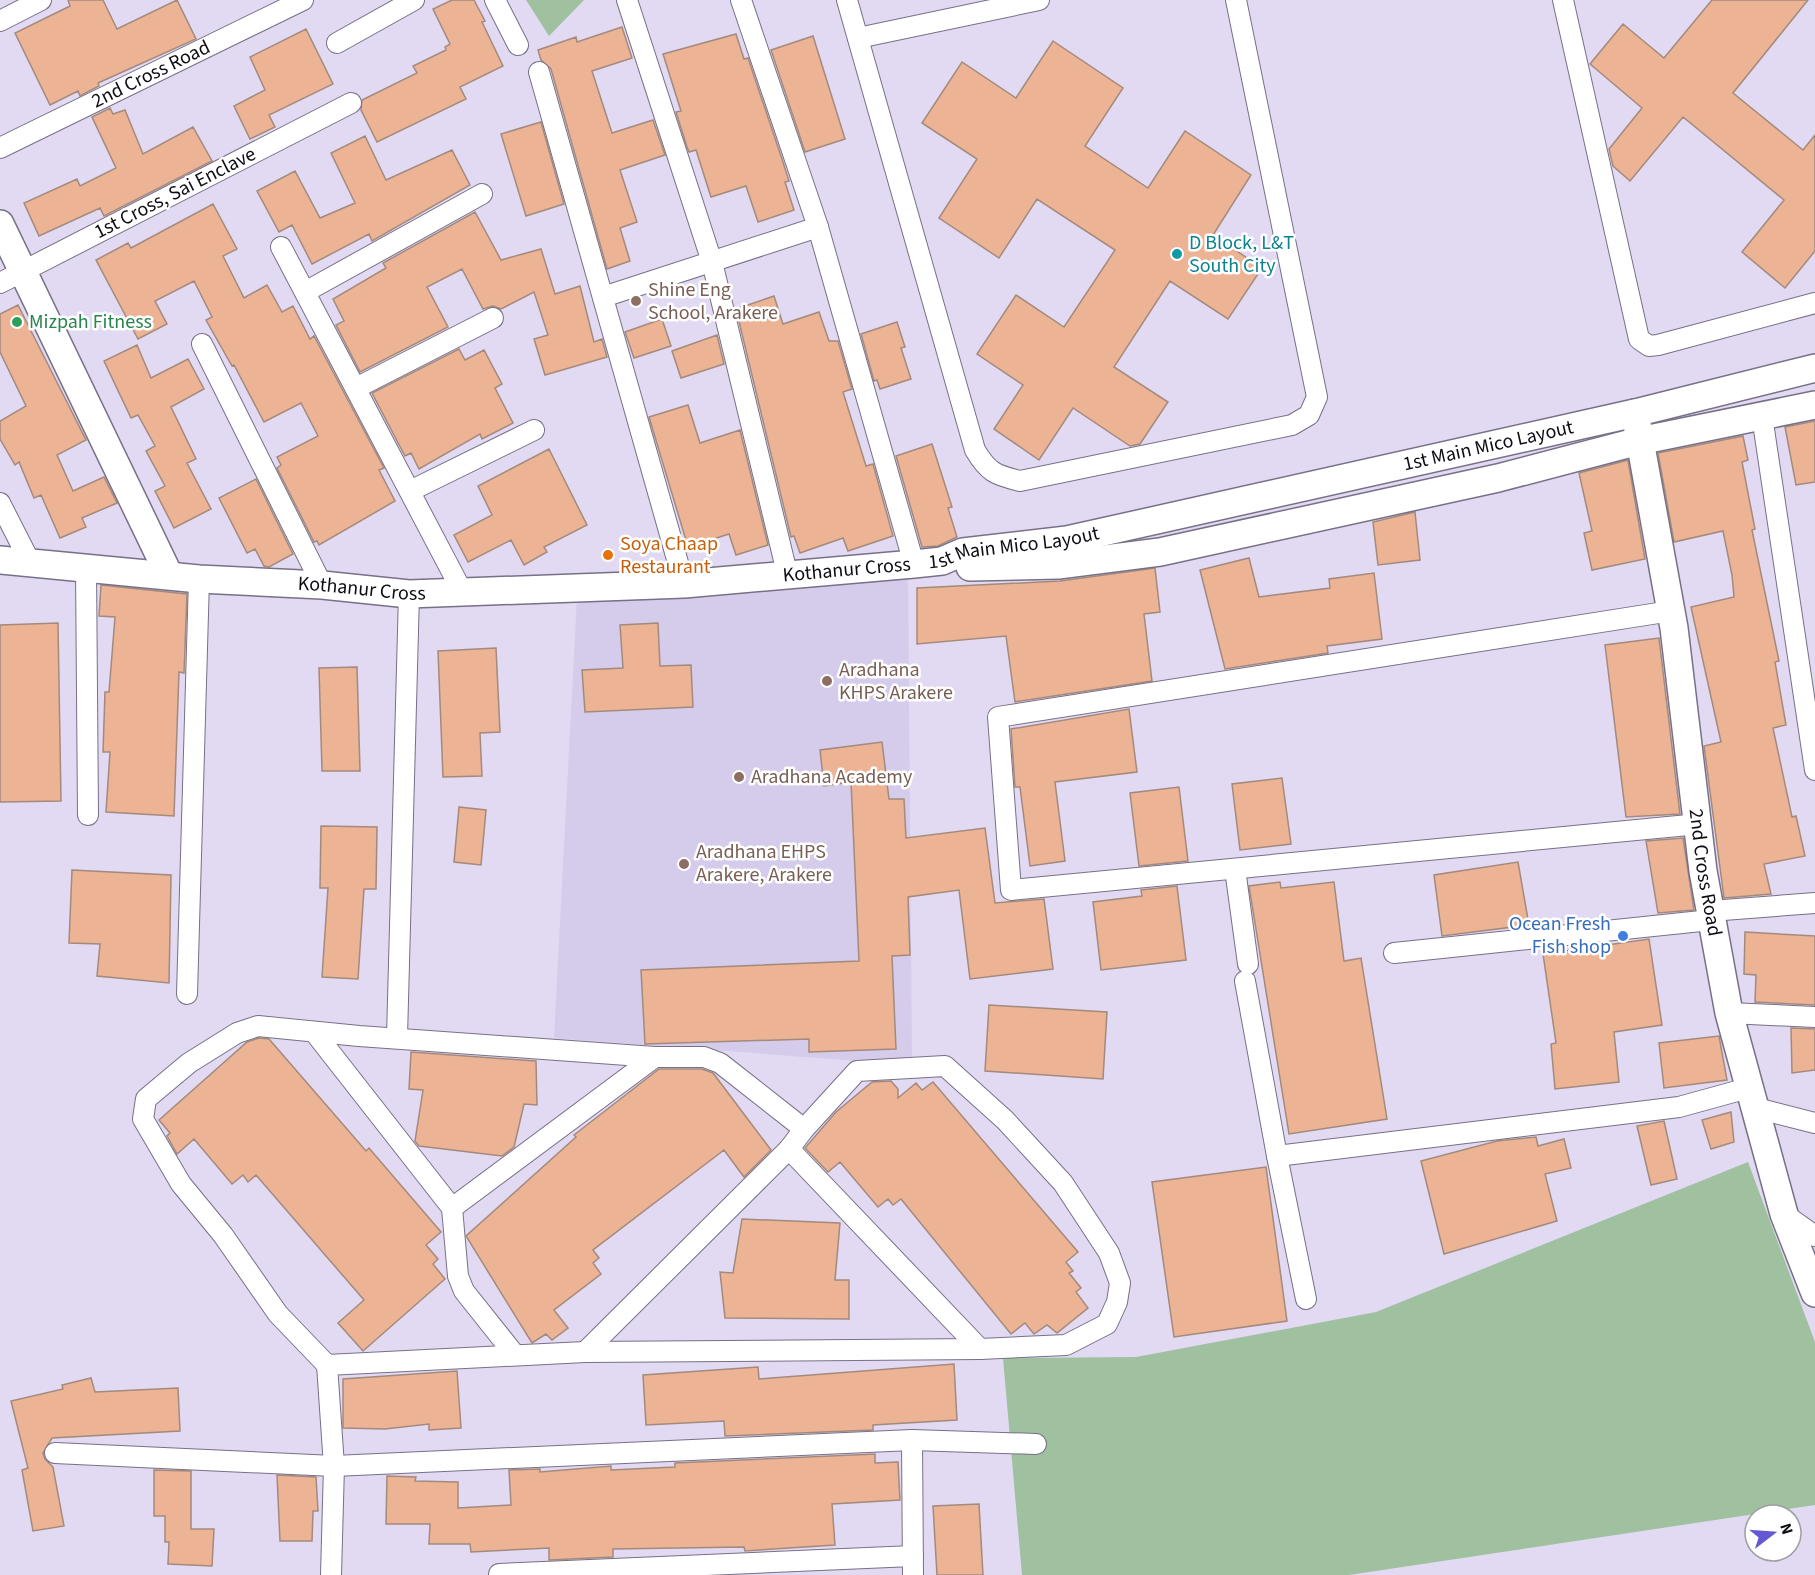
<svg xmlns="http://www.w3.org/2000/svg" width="1815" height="1575" viewBox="0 0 1815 1575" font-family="'Source Sans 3',sans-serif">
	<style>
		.built { fill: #d5cbeb }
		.green { fill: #9fc19f }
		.building { fill: #ecb394; stroke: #a38a7d; stroke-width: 1.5 }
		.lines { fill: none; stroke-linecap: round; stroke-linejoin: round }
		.street-casing { stroke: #777087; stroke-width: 22 }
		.secondary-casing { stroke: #777087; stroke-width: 30 }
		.street { stroke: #fff; stroke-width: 20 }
		.secondary { stroke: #fff; stroke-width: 27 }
		.culture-dot { fill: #0f9aa8; stroke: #fff; stroke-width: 2 }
		.education-dot { fill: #8d6e63; stroke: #fff; stroke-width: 2 }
		.leisure-dot { fill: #2e9e5b; stroke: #fff; stroke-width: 2 }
		.food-dot { fill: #e8710a; stroke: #fff; stroke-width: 2 }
		.shop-dot { fill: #3f7fe0; stroke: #fff; stroke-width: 2 }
		.labels { text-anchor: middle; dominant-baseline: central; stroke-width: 5; stroke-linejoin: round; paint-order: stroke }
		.street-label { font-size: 20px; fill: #0e0b13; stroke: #fff }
		.culture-label { font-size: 20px; fill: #0d838f; stroke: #fff; text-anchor: start }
		.education-label { font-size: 20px; fill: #785e54; stroke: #fff; text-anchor: start }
		.leisure-label { font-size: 20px; fill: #27864d; stroke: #fff; text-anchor: start }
		.food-label { font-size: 20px; fill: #c56008; stroke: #fff; text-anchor: start }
		.shop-label { font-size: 20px; fill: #366cbe; stroke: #fff; text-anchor: end }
	</style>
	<rect width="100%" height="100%" fill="#e2d9f3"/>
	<path class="built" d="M908,578l4,487 -358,-27 23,-440z"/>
	<path class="green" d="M526,0h58l-35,36z
		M1748,1162l67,180v163l-466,70h-327l-19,-217 133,-1 240,-45z"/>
	<path class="building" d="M68,0h35l14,29 60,-29 19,39 -98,44 1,3 -19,10 -2,-5 -28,14 -35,-72 55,-27z
		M452,0h22l11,21 -3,1 21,44 -43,21 6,12 -89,43 -16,-32 1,-10 55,-27 -4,-7 33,-16 -1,-3 5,-3 -17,-35z
		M1712,0h96l-75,93 70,57 12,-15v116l-30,37 -43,-36 42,-52 -101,-83 -53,64 -17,-15 -4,-17 33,-41 -52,-44 33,-40 41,34z
		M622,27l10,31 -40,13 20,62 41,-13 12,35 -45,15 17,52 -17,6 10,33 -23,8 -56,-200 -10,-9 -3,-10 38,-13 1,5z
		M306,29l27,55 -64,31 6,12 -25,12 -16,-33 31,-16 -15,-33z
		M736,34l8,25 4,-1 34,101 7,22 -4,1 9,28 -36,12 -12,-36 -35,11 -15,-47 -7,2 -2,-5 -11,-35 5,-1 -18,-57z
		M813,36l32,103 -40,13 -34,-102z
		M1053,41l70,47 -38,58 63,42 37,-57 66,44 -38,60 49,33 -34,51 -58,-38 -56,86 54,35 -28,42 -10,2 -57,-38 -34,52 -45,-31 29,-44 -46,-31 39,-59 48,32 51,-77 -78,-51 -38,59 -60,-40 38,-59 -55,-36 40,-61 54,36z
		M110,108l3,6 12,-4 18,44 50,-27 19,34 -108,55 -4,-8 -61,28 -15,-33 53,-24 3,7 36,-18 -24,-51z
		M541,122l23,82 -38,12 -25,-82z
		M365,136l21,44 66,-30 18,35 -98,56 -3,-7 -57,30 -20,-39 -13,7 -22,-41 38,-20 25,47 35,-15 -24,-50z
		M213,204l24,45 -14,7 21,42 23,-13 15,27 11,-6 17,33 4,-3 70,132 -5,2 16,31 -76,44 -2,-4 -3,1 -37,-74 4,-3 -4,-8 41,-21 -17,-33 -37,19 -30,-57 -2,1 -26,-46 6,-3 -18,-36 -39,20 12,23 -29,15 -42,-79 32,-17 3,5z
		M475,212l26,48 40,-11 14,45 25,-8 14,56 8,-3 5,18 -62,18 -11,-36 14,-4 -14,-43 -33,17 -8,-3 -10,3 -21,-40 -35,18 21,40 -88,45 -24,-47 8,-4 -11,-22 53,-31 -3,-5z
		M774,296l9,28 36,-12 10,29h9l14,48 -9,3 23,74 7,-2 20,72 -45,15 -5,-13 -43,15 -6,-17 -3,1 -55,-228z
		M18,305l68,135 -29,15 16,36 31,-14 13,26 -35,15 4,9 -26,11 -19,-43 -7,3 -15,-36 -4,3 -15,-26v-18l26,-15 -26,-54v-38z
		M662,319l9,27 -37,12 -9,-26z
		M897,322l8,25 -4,1 10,31 -31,10 -3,-9 -3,1 -13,-47z
		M717,335l7,29 -43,14 -9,-27z
		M137,345l14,33 37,-19 16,30 -33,18 25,52 -9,4 24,46 -37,19 -19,-37 10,-5 -19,-35 9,-5 -17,-31 -7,3 -27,-57z
		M459,349l6,11 19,-10 18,34 -7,4 18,35 -31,16 -2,-5 -61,35 -8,-16 -6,3 -33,-63z
		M688,405l12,38 40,-13 28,115 -32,10 -7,-21 -41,13 -39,-130z
		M1815,421v61l-19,3 -11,-58z
		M1743,436l5,24 -6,2 13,67 -3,1 27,131 -4,1 11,63 -13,3 19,89 4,-1 9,40 -41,8 7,30 -47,4 -20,-152 17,-4 -30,-135 43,-10 -2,-22 -9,-44 -49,11 -16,-89z
		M932,444l20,63 -4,1 9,29 -19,9 -16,1 -26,-91z
		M549,449l38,76 -43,22 3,5 -23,13 -13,-25 -43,22 -14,-27 38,-20 -14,-29z
		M1628,460l17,99 -53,11 -8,-37 8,-2 -13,-58z
		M256,479l37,75 -24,13 -5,-1 -9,-17 -8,4 -28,-55z
		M1415,512l5,48 -42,5 -5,-43z
		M1249,558l10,39 71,-9 -1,-9 45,-6 8,66 -55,7 1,7 -103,16 -25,-99z
		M1155,568l5,44 -16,2 8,67 -137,21 -9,-66 -89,8v-56l143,-7z
		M101,585l86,9 -3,79 -5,-1 -5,144 -68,-4 4,-60h-7l2,-60h4l6,-75 -16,-1z
		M58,623l3,178 -61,1v-177z
		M658,623l2,43 31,-1 2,42 -108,5 -3,-42 41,-2 -3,-43z
		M1659,638l21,176 -54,3 -21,-172z
		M496,648l4,84 -20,1 2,43 -39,1 -5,-126z
		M357,667l3,104h-38l-3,-103z
		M1129,709l8,63 -82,10 10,79 -35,5 -10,-79h-5l-4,-58z
		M882,742l7,57h15l2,39 79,-10 10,75 49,-4 9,70 -83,10 -11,-89 -51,7 2,58 -18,1 4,93 -87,3v-13l-164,5 -4,-74 218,-9 -8,-179 -27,4 -4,-36z
		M1282,778l9,66 -51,6 -8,-66z
		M1179,787l9,74 -49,5 -9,-73z
		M459,807l27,3 -5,55 -27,-3z
		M321,826l56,1 -1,62h-12l-6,90 -36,-2 6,-89h-8z
		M1683,838l11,72 -36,3 -12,-72z
		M1518,862l11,63 -87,11 -8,-61z
		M72,870l99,5 -2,108 -72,-7 3,-32 -31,-1z
		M1280,882l1,6 53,-6 10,79 17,-3 26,161 -98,15 -40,-248z
		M1177,886l9,74 -85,10 -8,-68 49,-6 -1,-6z
		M1745,932l70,4v69l-60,-3 1,-27 -12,-1z
		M1649,939l13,86 -48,7 5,50 -64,7 -4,-45 5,-1 -13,-89z
		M989,1005l118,7 -4,67 -118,-8z
		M1791,1028l24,1v41l-23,3z
		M1719,1036l8,44 -63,8 -5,-45z
		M259,1038l10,1 97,112 3,-3 72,84 -15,13 12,14 -5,5 12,15 -82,72 -25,-28 26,-23 -108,-125 -8,7 -5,-7 -11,9 -38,-45 -17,15 -10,-18 3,-3 -11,-13 88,-78z
		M411,1052l125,9 1,44 -13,-1 -10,43 -12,9 -83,-10 -4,-5 8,-51 -14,-1z
		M659,1069h43l11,4 58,77 -27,27 -20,-27 -131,100 6,8 -6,5 8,11 -47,36 14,18 -16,12 -6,-6 -14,9 -66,-107 110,-99 -2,-2z
		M891,1081l7,8v9l18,-15 6,7 11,-8 145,170 -12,10 7,9 -4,2 12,15 -5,4 12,16 -31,25 -10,-8 -13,9 -9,-11 -14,11 -110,-135 -8,6 -5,-6 -10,8 -38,-45 -12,10 -23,-24 31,-36 36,-30z
		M1731,1112l3,30 -23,7 -9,-29z
		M1664,1121l13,58 -26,6 -14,-59z
		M1536,1137l2,9 26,-7 7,29 -26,6 12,47 -113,33 -23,-93 76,-20z
		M1266,1167l21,154 -113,16 -22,-155z
		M742,1219l98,4 -5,57h14v39l-124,-1 -5,-46 13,1z
		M954,1364l3,56 -84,5v5l-148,6 -1,-15 -78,4 -3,-50 115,-8 1,12z
		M457,1371l4,57 -32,2v-6l-44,5 -42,-1v-49z
		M91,1378l4,14 83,-4 2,43 -128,7 -9,15 2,6 8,8 11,59 -31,5 -11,-61 6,-2 -17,-67 52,-12 -1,-4z
		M875,1454v9l23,-1 2,38 -68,4 3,41 -90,6 -1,-4 -131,2v8l-64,3v-12l-78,4 -1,-8h-41l1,-20h-44l1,-48 29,1 -1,4 43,1v26l53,-3 -2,-35 31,-1v3l71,-6v4l64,-3v-4z
		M154,1470l37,1v58h23l-2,37 -44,-2 1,-22h-4v-26h-11z
		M277,1475l39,2 2,34h-5l-1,30h-32z
		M979,1504l4,71h-46l-4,-69z"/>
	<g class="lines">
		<g class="street-casing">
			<g id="street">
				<path d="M495,0l23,45"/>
				<path d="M627,0l85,262 76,315"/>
				<path d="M741,0l77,227 96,337"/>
				<path d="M847,0l128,450c13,22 20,25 45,31l272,-56 17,-10 8,-18 -81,-397"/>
				<path d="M1563,0l76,339 10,7 9,-1 157,-42"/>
				<path d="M0,21l41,-21"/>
				<path d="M858,38l181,-38"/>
				<path d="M337,43l77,-43"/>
				<path d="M539,72l145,512"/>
				<path id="s1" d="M0,148l303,-148"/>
				<path d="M281,247l182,346"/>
				<path d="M0,283l351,-180"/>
				<path d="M305,292l177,-98"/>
				<path d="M603,297l215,-70"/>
				<path d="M202,344l120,241"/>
				<path d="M356,388l137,-70"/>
				<path d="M1762,416l53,354"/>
				<path d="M410,491l124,-61"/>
				<path d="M0,503l30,59"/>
				<path d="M86,567l2,248"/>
				<path d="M1671,611l-673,106 13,173 688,-66"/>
				<path d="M1235,869l13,95"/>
				<path d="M1710,911l105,-8"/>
				<path d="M1394,953l317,-33"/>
				<path d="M1245,981l32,175 29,143"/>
				<path d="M187,994l12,-415"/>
				<path d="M1729,1013l86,4"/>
				<path d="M315,1033l137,175 6,68 6,15 51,64"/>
				<path d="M397,1037l12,-443"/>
				<path d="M1756,1108l59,15"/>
				<path d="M789,1149l191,200"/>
				<path d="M1277,1156l402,-49 69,-19"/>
				<path d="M452,1208l203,-151"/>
				<path d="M1784,1214l31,22"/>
				<path d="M585,1352l204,-203 15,-20"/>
				<path d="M327,1365l258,-13 395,-3 86,-4 41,-21 10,-22 3,-19 -11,-30 -46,-70 -58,-63 -60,-54 -88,5 -53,58 -84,-66 -16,-6h-49l-296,-21 -101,-10 -21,7 -48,30 -43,36 -3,20 38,65 42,51 55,79 49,51 7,101 -3,109"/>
				<path d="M912,1440l1,135"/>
				<path d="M55,1453l279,13 578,-26 124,4"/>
				<path d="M499,1574l414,-18"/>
			</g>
		</g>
		<g class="secondary-casing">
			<g id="secondary">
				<path d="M0,224l169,351"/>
				<path id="s2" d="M1635,413l39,215 29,243 26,142 55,201 31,79"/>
				<path id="s3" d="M0,560l199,19 123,6 87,9 275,-10 230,-20 28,-3 21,-9 104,-12 568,-127 180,-45"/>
				<path d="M970,567l88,-2 102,-13 338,-74 141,-37 176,-36"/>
			</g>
		</g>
		<use href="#street" class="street"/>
		<use href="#secondary" class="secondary"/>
	</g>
	<circle class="culture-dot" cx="1177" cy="254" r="6"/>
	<g class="education-dot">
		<circle cx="636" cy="301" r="6"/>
		<circle cx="827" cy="681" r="6"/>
		<circle cx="739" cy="777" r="6"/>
		<circle cx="684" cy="864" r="6"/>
	</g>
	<circle class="leisure-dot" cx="17" cy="322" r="6"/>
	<circle class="food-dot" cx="608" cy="555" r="6"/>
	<circle class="shop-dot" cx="1623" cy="936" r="6"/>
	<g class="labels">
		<g class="street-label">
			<text stroke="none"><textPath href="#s1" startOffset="168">2nd Cross Road</textPath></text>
			<text transform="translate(175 193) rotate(-27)">1st Cross, Sai Enclave</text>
			<text stroke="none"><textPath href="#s3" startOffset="1504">1st Main Mico Layout</textPath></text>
			<text stroke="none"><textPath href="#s3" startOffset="1018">1st Main Mico Layout</textPath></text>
			<text stroke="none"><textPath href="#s3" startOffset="849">Kothanur Cross</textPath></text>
			<text stroke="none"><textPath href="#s3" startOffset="363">Kothanur Cross</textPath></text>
			<text stroke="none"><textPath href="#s2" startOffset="465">2nd Cross Road</textPath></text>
		</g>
		<g class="culture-label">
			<text x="1189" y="243">D Block, L&amp;T<tspan x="1189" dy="23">South City</tspan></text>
		</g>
		<g class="education-label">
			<text x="648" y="290">Shine Eng<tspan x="648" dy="23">School, Arakere</tspan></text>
			<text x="839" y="670">Aradhana<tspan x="839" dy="23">KHPS Arakere</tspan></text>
			<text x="751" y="777">Aradhana Academy</text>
			<text x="696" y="852">Aradhana EHPS<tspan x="696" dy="23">Arakere, Arakere</tspan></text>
		</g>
		<g class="leisure-label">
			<text x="29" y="322">Mizpah Fitness</text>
		</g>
		<g class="food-label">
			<text x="620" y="544">Soya Chaap<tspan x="620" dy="23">Restaurant</tspan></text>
		</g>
		<g class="shop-label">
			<text x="1611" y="924">Ocean Fresh<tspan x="1611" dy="23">Fish shop</tspan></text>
		</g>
	</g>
	<g transform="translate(1773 1533) rotate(73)"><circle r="28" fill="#ffffff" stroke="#9f9da1" stroke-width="1.5"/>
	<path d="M0-4.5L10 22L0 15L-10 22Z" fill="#6459d2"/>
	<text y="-9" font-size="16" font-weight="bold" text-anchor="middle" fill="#0e0b13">N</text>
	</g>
</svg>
